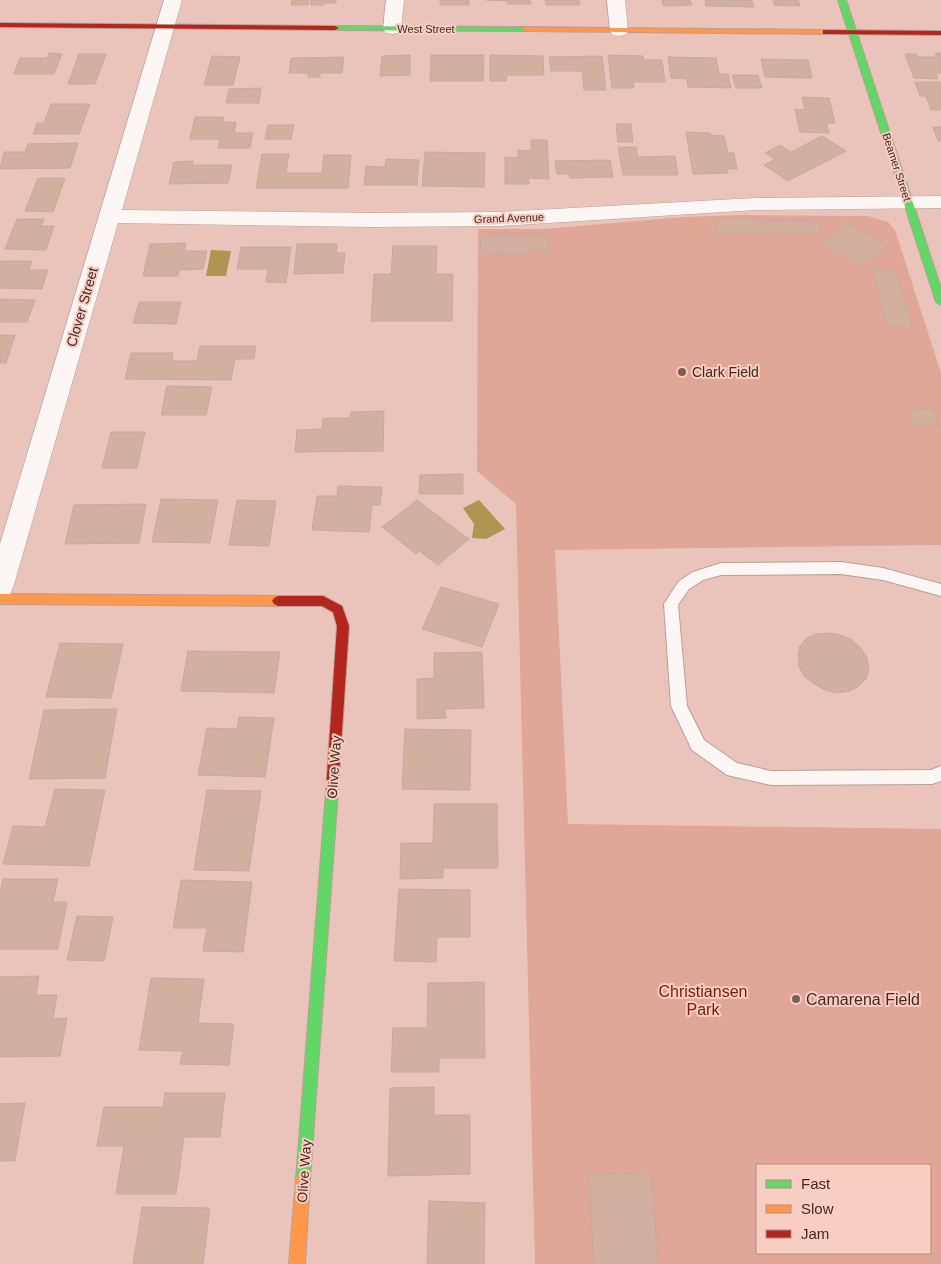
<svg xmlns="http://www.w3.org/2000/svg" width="941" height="1264" viewBox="0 0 941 1264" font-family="Arial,sans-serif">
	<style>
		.green { fill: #e0a799; fill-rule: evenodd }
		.water { fill: #af9452 }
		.building { fill: #d2af9e; stroke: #c6aa9e }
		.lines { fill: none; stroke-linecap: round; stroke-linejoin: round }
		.lane-casing { stroke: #bb9e96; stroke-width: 2 }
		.street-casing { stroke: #bb9e96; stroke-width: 1 }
		.fast-casing { stroke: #bb9e96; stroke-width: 2 }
		.slow-casing { stroke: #bb9e96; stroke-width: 2 }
		.jam-casing { stroke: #bb9e96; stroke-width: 2 }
		.lane { fill: #fcf6f5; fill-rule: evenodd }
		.street { fill: #fcf6f5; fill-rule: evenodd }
		.fast { fill: #63d668; fill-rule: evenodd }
		.slow { fill: #ff974d; fill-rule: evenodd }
		.jam { fill: #b3261e; fill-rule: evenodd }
		.poi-dot { fill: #7e5f57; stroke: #f8cdc2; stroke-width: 2 }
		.labels { text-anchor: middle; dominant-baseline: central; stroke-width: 4; stroke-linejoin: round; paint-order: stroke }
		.far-street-label { font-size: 11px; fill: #442922; stroke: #f8cdc2 }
		.street-label { font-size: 14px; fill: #442922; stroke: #f8cdc2 }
		.poi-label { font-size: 14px; fill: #442922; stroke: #f8cdc2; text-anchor: start }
		.near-park-label { font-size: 16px; fill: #791b04; stroke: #f8cdc2 }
		.near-poi-label { font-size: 16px; fill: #442922; stroke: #f8cdc2; text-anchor: start }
	</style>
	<rect width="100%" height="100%" fill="#eac4ba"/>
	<path class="green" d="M743,215l125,1 20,6 7,8 46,143v172l-386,5 13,274 373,5v435h-406l-19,-760 -39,-33 1,-242h66l139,-12zM757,1165h173v88h-173z"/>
	<path class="water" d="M211,250l20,1 -5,25h-20z
		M479,500l26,29 -19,10 -14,-1 2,-14 -11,-16z"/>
	<path class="building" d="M292,0h17l-1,5h-17z
		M311,0h25v3h-12l-1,2h-12z
		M440,0h29v5h-29z
		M486,0h44l1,4h-23l-1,-3z
		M545,0h34l1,5h-34z
		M662,0h28l2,5 -29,1z
		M705,0h47l2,7 -48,-1z
		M773,0h25l2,6 -26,-1z
		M49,53l13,1 -8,20h-40l6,-16h27z
		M935,53h6v20h-5l2,6 -24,-1 -9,-24h11l2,3h19z
		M79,54h27l-11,30h-27z
		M410,55v20l-30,1 2,-20z
		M431,55h53l-1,26h-53z
		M490,55l53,1 1,19h-37l-1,6h-16z
		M608,55l35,1 1,4h18l3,22h-32l1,6h-22z
		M212,56l28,1 -7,28h-29z
		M602,56l4,34h-22l-2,-19h-31l-2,-14z
		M344,57l-2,16h-22v4h-12v-4h-19l2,-15z
		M668,57l48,1 3,16h9l3,14 -43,-1 -1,-8 -16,-1z
		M761,59l47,1 4,18 -47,-1z
		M732,75h26l4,13h-26z
		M915,82h26v28h-10l-5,-14h-6z
		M261,88l-2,15h-33l3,-14z
		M802,97l27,1 6,25h-9l3,10 -29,-1 -5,-23 10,1z
		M51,104h39l-11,30h-46l4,-11h7z
		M195,117h29l-1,5h13l-2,11h19l-3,15h-32l2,-9h-30z
		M616,124h15l2,18h-15z
		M268,125h26l-3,14h-26z
		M933,127h8v14h-3z
		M686,132l24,1 1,2 13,1 4,17h6l3,16h-10l1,4 -35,1z
		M822,136l24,15 -58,30 -24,-16 11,-6 -10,-6 15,-8 11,7z
		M531,140h16l2,39 -20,-1v6h-24v-27l13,1v-8l13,1z
		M78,143l-8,25 -70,1 4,-17h21l3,-8z
		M618,147h18l2,10 37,-1 3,19h-55z
		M425,152l60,1 -1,34 -62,-1z
		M262,154h27l-3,19h36l2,-18h27l-3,33h-92z
		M386,159l33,1 -2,25h-53l2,-19 19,1z
		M610,160l3,17 -43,1v-4h-13l-2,-13z
		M193,161l-1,4h40l-4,18 -59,1 5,-22z
		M38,178h27l-12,34 -28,-1z
		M17,219h27l-3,7h13l-8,24 -41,-1z
		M714,219l105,2 3,13 -105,-1z
		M847,223l41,22 -25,21 -42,-22z
		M481,235h67l1,16h-26v4l-42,-3z
		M186,243l-2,8h23l-4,18 -24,1 -1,6h-35l7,-32z
		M297,244h40l-1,9h9l-2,20 -49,1z
		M393,246h44l-1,28h17l-1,47h-81l3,-47h17z
		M241,247h50l-5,36 -20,-1 2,-13h-31z
		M0,261h32l-3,9h19l-6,19 -42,-1z
		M872,269h23l17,58h-25z
		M0,299l35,1 -8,22h-27z
		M139,302h42l-5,22 -43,-1z
		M0,335h15l-9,28h-6z
		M200,346h56l-2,13h-19l-4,21 -106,-1 6,-26h42l-1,8h25z
		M167,386l45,1 -6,28h-45z
		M909,408l25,1 4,17 -25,-1z
		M384,411l-1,40 -88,1 2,-22 25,-1 1,-11h27l1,-6z
		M111,432h34l-8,36h-35z
		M463,474v20h-44l1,-19z
		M338,486l44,1 -2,18h-8l-3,27 -57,-2 5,-34h20z
		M161,499l57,1 -8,43 -58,-1z
		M237,500l39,1 -7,45 -40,-1z
		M417,500l52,39 -31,26 -19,-14 -3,3 -34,-27z
		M146,504l-7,39 -74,1 9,-39z
		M441,587l58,17 -17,43 -60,-18z
		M828,633l13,2 11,5 9,8 6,10 2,11 -3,10 -7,7 -9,5 -13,2 -12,-3 -11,-6 -10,-8 -5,-10 -1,-11 2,-9 7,-8 10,-4z
		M60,643l63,1 -12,54 -65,-1z
		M188,651l92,1 -6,41 -93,-2z
		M482,652l2,56 -39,1 1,9 -29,1v-40l17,-1v-25z
		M117,709l-12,69 -76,1 15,-69z
		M239,717l35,1 -9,59 -67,-2 9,-47 30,1z
		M405,729l66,1 -1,60 -68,-1z
		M55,789l50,1 -16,76 -86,-2 10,-38 32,1z
		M207,790l54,1 -12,80 -55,-1z
		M434,804h63l1,64h-55v10l-43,1 1,-36h32z
		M3,879h55l-5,23h14l-9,47h-58v-56z
		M181,880l71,2 -9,70 -40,-1 4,-23h-34z
		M399,889l71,1v47h-33l-1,25 -42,-1z
		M77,916l36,1 -9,44 -37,-1z
		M39,976l-3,19h21l-4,24 14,-1 -7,38 -60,1v-80z
		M151,978l53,1 -6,44 36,1 -5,41 -49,-1 3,-13 -44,-1z
		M484,982l1,76h-46v14h-48l2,-44h34l1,-45z
		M434,1087v28h36v59l-82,2 2,-88z
		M165,1093h60l-5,44h-36l-8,57h-60l8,-48h-27l7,-39h59z
		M25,1103l-10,58h-15v-57z
		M651,1173l7,91h-64l-5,-90z
		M429,1201l56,2 -1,61h-57z
		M142,1207l68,1 -7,56h-70z"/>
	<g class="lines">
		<g class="lane-casing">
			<path id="lane" d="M841,562l42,6 58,16v12l-58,-16 -42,-6 -120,1 -18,5 -14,9 -11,16 9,101 17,34 33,23 34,8 160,-1 10,-4v15l-9,3 -161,1 -44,-10 -35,-25 -21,-44 -7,-102 15,-23 14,-9 28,-9z"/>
		</g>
		<g class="street-casing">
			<path id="street" d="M164,0h18l-60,210 248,3 130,-1 255,-14 186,-2v12l-186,2 -255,16 -130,1 -252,-4 -105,365 -4,8 -9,3v-55z
				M386,0h18l-3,29 -3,4 -6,1 -6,-1 -3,-4z
				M607,0h18l3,31 -3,4 -6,1 -6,-1 -3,-4z"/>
		</g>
		<g class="fast-casing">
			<path id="fast" d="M838,0h8l95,288v17l-5,-3z
				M332,26l195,1 4,2 -4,2 -192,-1h-3z
				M332,785l4,2 2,4 -28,388 -2,5 -5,2 -5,-2 -2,-5 30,-388 2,-4z"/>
		</g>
		<g class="slow-casing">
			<path id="slow" d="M524,27l302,3 4,2 -4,2 -299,-3h-3z
				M0,594l278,2 4,2 2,3 -2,3 -4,2 -278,-2z
				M303,1172l5,2 2,5 -5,85h-16l7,-85 2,-5z"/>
		</g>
		<g class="jam-casing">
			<path id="jam" d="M0,23l335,3 4,2 -4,2 -335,-3z
				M823,30l118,1v4l-115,-1h-3z
				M278,596h45l19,10 7,20 -11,165 -2,4 -4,2 -4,-2 -2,-4 11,-165 -4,-14 -11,-6h-44l-4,-2 -2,-3 2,-3z"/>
		</g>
		<use href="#lane" class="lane"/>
		<use href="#street" class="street"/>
		<use href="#fast" class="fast"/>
		<use href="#slow" class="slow"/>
		<use href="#jam" class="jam"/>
	</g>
	<g class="poi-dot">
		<circle cx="682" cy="372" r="5"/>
		<circle cx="796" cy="999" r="5"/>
	</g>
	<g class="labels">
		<g class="far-street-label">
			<text x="426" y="29">West Street</text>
			<text transform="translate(897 167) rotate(72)">Beamer Street</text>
			<text transform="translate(509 218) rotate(-2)">Grand Avenue</text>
		</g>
		<g class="street-label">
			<text transform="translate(82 307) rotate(-74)">Clover Street</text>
			<text transform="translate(334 767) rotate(-86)">Olive Way</text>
			<text transform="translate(304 1171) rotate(-86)">Olive Way</text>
		</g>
		<g class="poi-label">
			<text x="692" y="372">Clark Field</text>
		</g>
		<g class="near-park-label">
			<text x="703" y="991">Christiansen<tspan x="703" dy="18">Park</tspan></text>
		</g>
		<g class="near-poi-label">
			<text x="806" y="999">Camarena Field</text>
		</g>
	</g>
	<rect x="756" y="1164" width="175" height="90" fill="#f8cdc2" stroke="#b08b82"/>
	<rect x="766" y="1180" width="25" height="8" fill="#63d668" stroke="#b08b82"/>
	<text x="801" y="1189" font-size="15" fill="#442922">Fast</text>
	<rect x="766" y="1205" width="25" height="8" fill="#ff974d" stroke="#b08b82"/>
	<text x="801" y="1214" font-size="15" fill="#442922">Slow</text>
	<rect x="766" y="1230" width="25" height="8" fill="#b3261e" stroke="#b08b82"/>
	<text x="801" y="1239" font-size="15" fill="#442922">Jam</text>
</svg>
